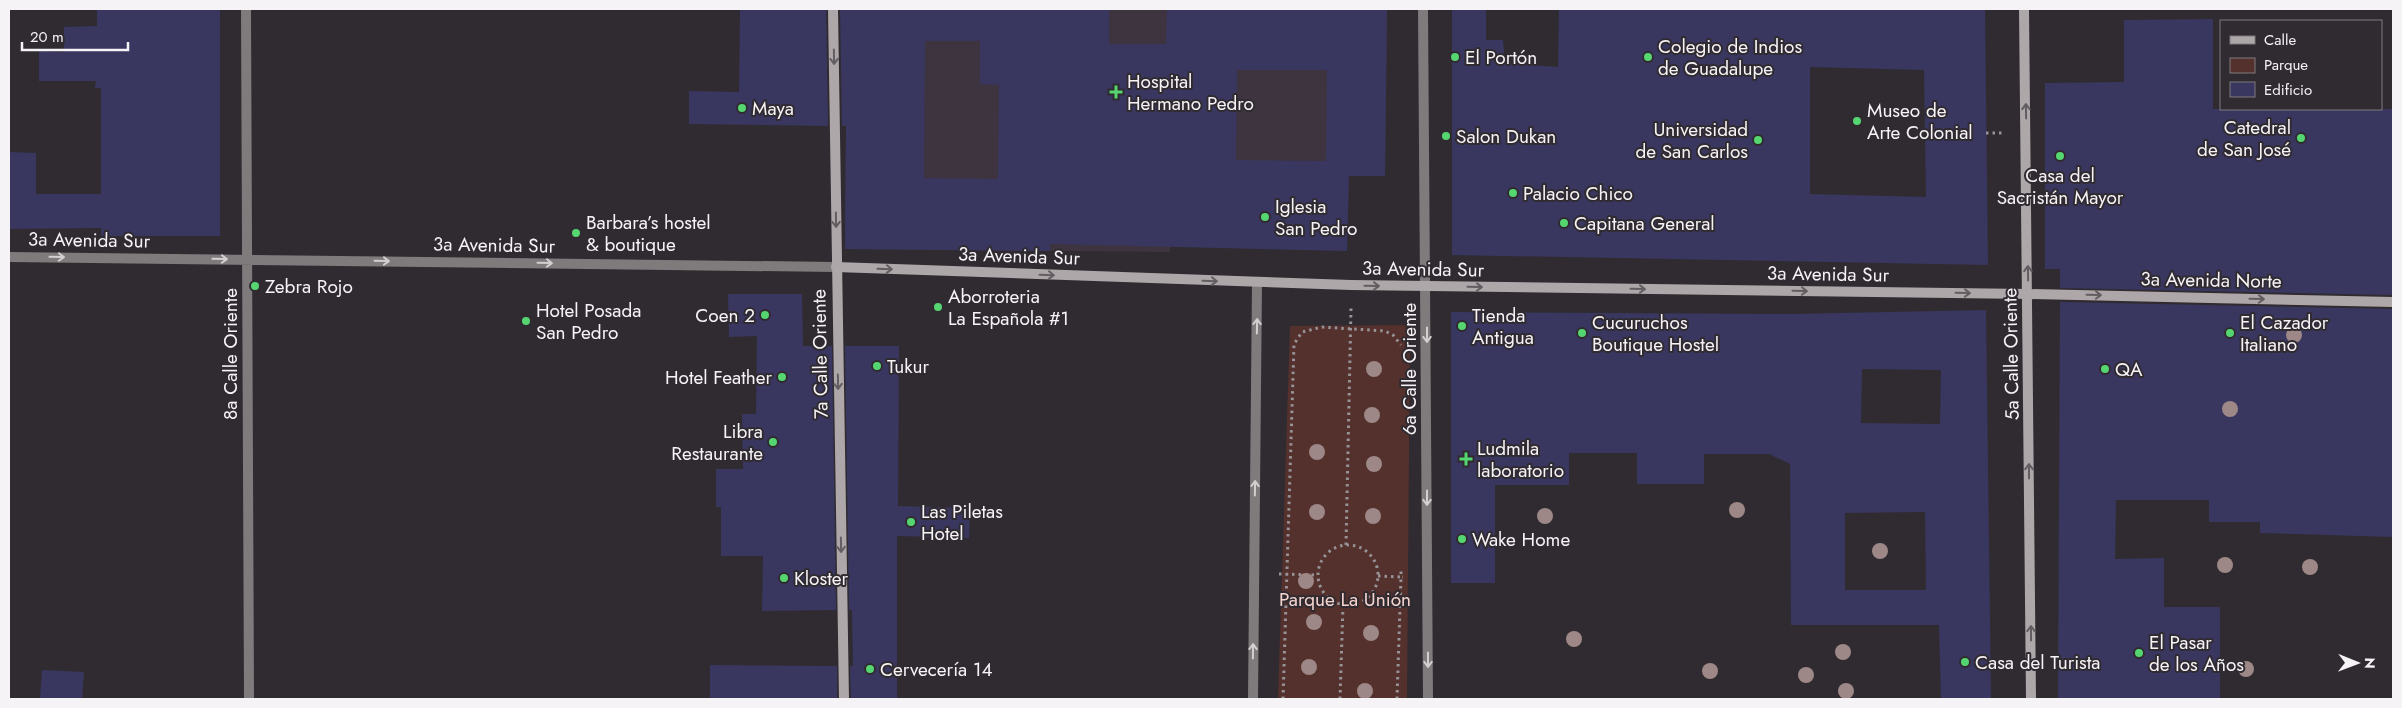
<svg xmlns="http://www.w3.org/2000/svg" width="2402" height="708" viewBox="0 0 2402 708" font-family="Jost,sans-serif">
	<style>
		.built { fill: #3d343f }
		.green { fill: #54312c }
		.building { fill: #39375f; fill-rule: evenodd }
		.lines { fill: none; stroke-linecap: round; stroke-linejoin: round }
		.path { stroke: #979398; stroke-width: 3; stroke-dasharray: 2.5 4; stroke-linecap: butt }
		.street { stroke: #7f7b7c; stroke-width: 10 }
		.secondary { stroke: #aea7a9; stroke-width: 10 }
		.tree { fill: #9d8887 }
		.oneway { stroke: #625d61 }
		.oneway2 { stroke: #d2cfd1 }
		.poi-dot { fill: #56d671; stroke: #302b31; stroke-width: 2 }
		.labels { text-anchor: middle; dominant-baseline: central; stroke-width: 4; stroke-linejoin: round; paint-order: stroke }
		.poi-label { font-size: 19px; fill: #f6f3f6; stroke: #302b31; text-anchor: start }
		.street-label { font-size: 19px; fill: #f6f3f6; stroke: #302b31 }
		.park-label { font-size: 19px; fill: #f6d4ce; stroke: #302b31 }
	</style>
	<rect width="100%" height="100%" fill="#302b31"/>
	<path class="built" d="M847,9h540l-2,167 -215,-2v78l-325,-3z"/>
	<path class="green" d="M1410,325l-3,374h-129l12,-373z"/>
	<path class="building" d="M97,9h123v227h-119v-8l-92,1v-77l27,1v41h65v-106h-6l1,-7h-57v-30l25,1v-25l33,-1z
		M740,9h86l2,117 -139,-2v-33l50,1z
		M840,9h269v35h57l1,-35h220l-2,167h-36l-2,75 -297,-7v7l-205,-2 1,-123h-4zM925,41h55v43l19,1 -1,94 -74,-1zM1237,70h90l-1,91 -90,-1z
		M1452,9h34v31h17l2,23 53,4 1,-58h426l3,256 -536,-10zM1810,67l114,3 2,127 -116,-3z
		M2213,19v90h180v186l-333,-7v-19h-15v-186l79,-1v-62z
		M728,294h74l1,52h29l4,264 -74,1 1,-55h-42v-49h-5v-38h27l-1,-55h14l1,-78 -28,1z
		M2060,302l333,7v228l-133,-4v-11h-51v-22h-93l-1,59 49,-1v49h56v92h-162z
		M1986,310l5,389h-50l-2,-74h-148l-1,-161 -21,-10h-65v30h-67v-31h-68v32h-74v98h-44v-271l340,2zM1862,369l79,1 -1,54 -79,-1zM1925,512l1,78h-81v-77z
		M845,346h54l-1,160 72,2 -1,30 -72,-2v163h-46l-1,-33h3l-1,-56h-3z
		M710,665l127,1v33h-127z
		M42,670l42,2 -2,27h-42z"/>
	<g class="lines">
		<path class="path" d="M1986,133h17
			M1318 575a30 30 0 1 1 60 0a30 30 0 1 1-60 0Z
			M1346,545l5,-237
			M1279,574l39,1
			M1378,576l23,1v-7
			M1283,699l11,-355 8,-12 20,-5 63,4 8,4 8,10
			M1340,699l3,-94
			M1397,699l4,-122h2"/>
		<path class="street" d="M246,9l3,690
			M1423,9l5,690
			M9,257l827,10
			M1253,699l4,-416"/>
		<path class="secondary" d="M833,9l11,690
			M2024,9l7,690
			M836,267l515,18 677,9 365,8"/>
	</g>
	<g class="tree">
		<circle cx="2294" cy="335" r="8"/>
		<circle cx="1374" cy="369" r="8"/>
		<circle cx="2230" cy="409" r="8"/>
		<circle cx="1372" cy="415" r="8"/>
		<circle cx="1317" cy="452" r="8"/>
		<circle cx="1374" cy="464" r="8"/>
		<circle cx="1737" cy="510" r="8"/>
		<circle cx="1317" cy="512" r="8"/>
		<circle cx="1373" cy="516" r="8"/>
		<circle cx="1545" cy="516" r="8"/>
		<circle cx="1880" cy="551" r="8"/>
		<circle cx="2225" cy="565" r="8"/>
		<circle cx="2310" cy="567" r="8"/>
		<circle cx="1306" cy="581" r="8"/>
		<circle cx="1314" cy="622" r="8"/>
		<circle cx="1371" cy="633" r="8"/>
		<circle cx="1574" cy="639" r="8"/>
		<circle cx="1843" cy="652" r="8"/>
		<circle cx="1309" cy="667" r="8"/>
		<circle cx="2246" cy="669" r="8"/>
		<circle cx="1710" cy="671" r="8"/>
		<circle cx="1806" cy="675" r="8"/>
		<circle cx="1365" cy="691" r="8"/>
		<circle cx="1846" cy="691" r="8"/>
	</g>
	<defs><path id="oneway-shaft" d="M-6 0H5M1.5-3L5.5 0L1.5 3" fill="none" stroke-width="1.6" stroke-linecap="round" stroke-linejoin="round" transform="scale(1.25)"/></defs>
	<g class="oneway">
		<use href="#oneway-shaft" transform="translate(834 57) rotate(89)"/>
		<use href="#oneway-shaft" transform="translate(2026 111) rotate(-91)"/>
		<use href="#oneway-shaft" transform="translate(836 220) rotate(89)"/>
		<use href="#oneway-shaft" transform="translate(885 269) rotate(2)"/>
		<use href="#oneway-shaft" transform="translate(2028 273) rotate(-91)"/>
		<use href="#oneway-shaft" transform="translate(1047 275) rotate(2)"/>
		<use href="#oneway-shaft" transform="translate(1210 281) rotate(2)"/>
		<use href="#oneway-shaft" transform="translate(1372 286) rotate(1)"/>
		<use href="#oneway-shaft" transform="translate(1475 287) rotate(1)"/>
		<use href="#oneway-shaft" transform="translate(1638 289) rotate(1)"/>
		<use href="#oneway-shaft" transform="translate(1800 291) rotate(1)"/>
		<use href="#oneway-shaft" transform="translate(1963 293) rotate(1)"/>
		<use href="#oneway-shaft" transform="translate(2094 295) rotate(1)"/>
		<use href="#oneway-shaft" transform="translate(2257 299) rotate(1)"/>
		<use href="#oneway-shaft" transform="translate(838 382) rotate(89)"/>
		<use href="#oneway-shaft" transform="translate(2029 471) rotate(-90)"/>
		<use href="#oneway-shaft" transform="translate(841 545) rotate(89)"/>
		<use href="#oneway-shaft" transform="translate(2031 633) rotate(-90)"/>
	</g>
	<g class="oneway2">
		<use href="#oneway-shaft" transform="translate(57 257) rotate(1)"/>
		<use href="#oneway-shaft" transform="translate(220 259) rotate(1)"/>
		<use href="#oneway-shaft" transform="translate(382 261) rotate(1)"/>
		<use href="#oneway-shaft" transform="translate(545 263) rotate(1)"/>
		<use href="#oneway-shaft" transform="translate(1257 326) rotate(-89)"/>
		<use href="#oneway-shaft" transform="translate(1427 335) rotate(90)"/>
		<use href="#oneway-shaft" transform="translate(1255 488) rotate(-89)"/>
		<use href="#oneway-shaft" transform="translate(1427 498) rotate(90)"/>
		<use href="#oneway-shaft" transform="translate(1253 651) rotate(-89)"/>
		<use href="#oneway-shaft" transform="translate(1428 660) rotate(90)"/>
	</g>
	<g class="poi-dot">
		<circle cx="1455" cy="57" r="5"/>
		<circle cx="1648" cy="57" r="5"/>
		<path d="M1113.5 84.5h5v5h5v5h-5v5h-5v-5h-5v-5h5z"/>
		<circle cx="742" cy="108" r="5"/>
		<circle cx="1857" cy="121" r="5"/>
		<circle cx="1446" cy="136" r="5"/>
		<circle cx="2301" cy="138" r="5"/>
		<circle cx="1758" cy="140" r="5"/>
		<circle cx="2060" cy="156" r="5"/>
		<circle cx="1513" cy="193" r="5"/>
		<circle cx="1265" cy="217" r="5"/>
		<circle cx="1564" cy="223" r="5"/>
		<circle cx="576" cy="233" r="5"/>
		<circle cx="255" cy="286" r="5"/>
		<circle cx="938" cy="307" r="5"/>
		<circle cx="765" cy="315" r="5"/>
		<circle cx="526" cy="321" r="5"/>
		<circle cx="1462" cy="326" r="5"/>
		<circle cx="1582" cy="333" r="5"/>
		<circle cx="2230" cy="333" r="5"/>
		<circle cx="877" cy="366" r="5"/>
		<circle cx="2105" cy="369" r="5"/>
		<circle cx="782" cy="377" r="5"/>
		<circle cx="773" cy="442" r="5"/>
		<path d="M1463.5 451.5h5v5h5v5h-5v5h-5v-5h-5v-5h5z"/>
		<circle cx="911" cy="522" r="5"/>
		<circle cx="1462" cy="539" r="5"/>
		<circle cx="784" cy="578" r="5"/>
		<circle cx="2139" cy="653" r="5"/>
		<circle cx="1965" cy="662" r="5"/>
		<circle cx="870" cy="669" r="5"/>
	</g>
	<g class="labels">
		<g class="poi-label">
			<text x="1658" y="46">Colegio de Indios<tspan x="1658" dy="22">de Guadalupe</tspan></text>
			<text x="1465" y="57">El Portón</text>
			<text x="1127" y="81">Hospital<tspan x="1127" dy="22">Hermano Pedro</tspan></text>
			<text x="752" y="108">Maya</text>
			<text x="1867" y="110">Museo de<tspan x="1867" dy="22">Arte Colonial</tspan></text>
			<text x="2291" y="127" text-anchor="end">Catedral<tspan x="2291" dy="22">de San José</tspan></text>
			<text x="1748" y="129" text-anchor="end">Universidad<tspan x="1748" dy="22">de San Carlos</tspan></text>
			<text x="1456" y="136">Salon Dukan</text>
			<text x="2060" y="175" text-anchor="middle">Casa del<tspan x="2060" dy="22">Sacristán Mayor</tspan></text>
			<text x="1523" y="193">Palacio Chico</text>
			<text x="1275" y="206">Iglesia<tspan x="1275" dy="22">San Pedro</tspan></text>
			<text x="586" y="222">Barbara’s hostel<tspan x="586" dy="22">&amp; boutique</tspan></text>
			<text x="1574" y="223">Capitana General</text>
			<text x="265" y="286">Zebra Rojo</text>
			<text x="948" y="296">Aborroteria<tspan x="948" dy="22">La Española #1</tspan></text>
			<text x="536" y="310">Hotel Posada<tspan x="536" dy="22">San Pedro</tspan></text>
			<text x="755" y="315" text-anchor="end">Coen 2</text>
			<text x="1472" y="315">Tienda<tspan x="1472" dy="22">Antigua</tspan></text>
			<text x="1592" y="322">Cucuruchos<tspan x="1592" dy="22">Boutique Hostel</tspan></text>
			<text x="2240" y="322">El Cazador<tspan x="2240" dy="22">Italiano</tspan></text>
			<text x="887" y="366">Tukur</text>
			<text x="2115" y="369">QA</text>
			<text x="772" y="377" text-anchor="end">Hotel Feather</text>
			<text x="763" y="431" text-anchor="end">Libra<tspan x="763" dy="22">Restaurante</tspan></text>
			<text x="1477" y="448">Ludmila<tspan x="1477" dy="22">laboratorio</tspan></text>
			<text x="921" y="511">Las Piletas<tspan x="921" dy="22">Hotel</tspan></text>
			<text x="1472" y="539">Wake Home</text>
			<text x="794" y="578">Kloster</text>
			<text x="2149" y="642">El Pasar<tspan x="2149" dy="22">de los Años</tspan></text>
			<text x="1975" y="662">Casa del Turista</text>
			<text x="880" y="669">Cervecería 14</text>
		</g>
		<g class="street-label">
			<text transform="translate(89 240) rotate(1)">3a Avenida Sur</text>
			<text transform="translate(494 245) rotate(1)">3a Avenida Sur</text>
			<text transform="translate(1019 256) rotate(2)">3a Avenida Sur</text>
			<text transform="translate(1423 269) rotate(1)">3a Avenida Sur</text>
			<text transform="translate(1828 274) rotate(1)">3a Avenida Sur</text>
			<text transform="translate(2211 280) rotate(1)">3a Avenida Norte</text>
			<text transform="translate(230 354) rotate(-90)">8a Calle Oriente</text>
			<text transform="translate(820 354) rotate(-91)">7a Calle Oriente</text>
			<text transform="translate(2011 354) rotate(-91)">5a Calle Oriente</text>
			<text transform="translate(1409 369) rotate(-90)">6a Calle Oriente</text>
		</g>
		<g class="park-label">
			<text x="1345" y="599">Parque La Unión</text>
		</g>
	</g>
	<rect width="2402" height="708" fill="none" stroke="#f6f3f6" stroke-width="20"/>
	<rect x="2220" y="20" width="162" height="90" fill="#302b31" stroke="#7f7b80"/>
	<rect x="2230" y="36" width="25" height="8" fill="#aea7a9" stroke="#7f7b80"/>
	<text x="2264" y="45" font-size="15" fill="#f6f3f6">Calle</text>
	<rect x="2230" y="58" width="25" height="15" fill="#54312c" stroke="#7f7b80"/>
	<text x="2264" y="70" font-size="15" fill="#f6f3f6">Parque</text>
	<rect x="2230" y="82" width="25" height="15" fill="#39375f" stroke="#7f7b80"/>
	<text x="2264" y="95" font-size="15" fill="#f6f3f6">Edificio</text>
	<g transform="translate(2357 663) rotate(91)" stroke="#302b31" stroke-width="4" paint-order="stroke">
	<path d="M0-4L9 19L0 12L-9 19Z" fill="#f6f3f6"/>
	<text y="-8" font-size="14" font-weight="bold" text-anchor="middle" fill="#f6f3f6">N</text>
	</g>
	<path d="M22 42v8h106v-8" fill="none" stroke="#f6f3f6" stroke-width="2.5"/>
	<text x="30" y="42" font-size="15" fill="#f6f3f6" stroke="#302b31" stroke-width="4" paint-order="stroke">20 m</text>
</svg>
